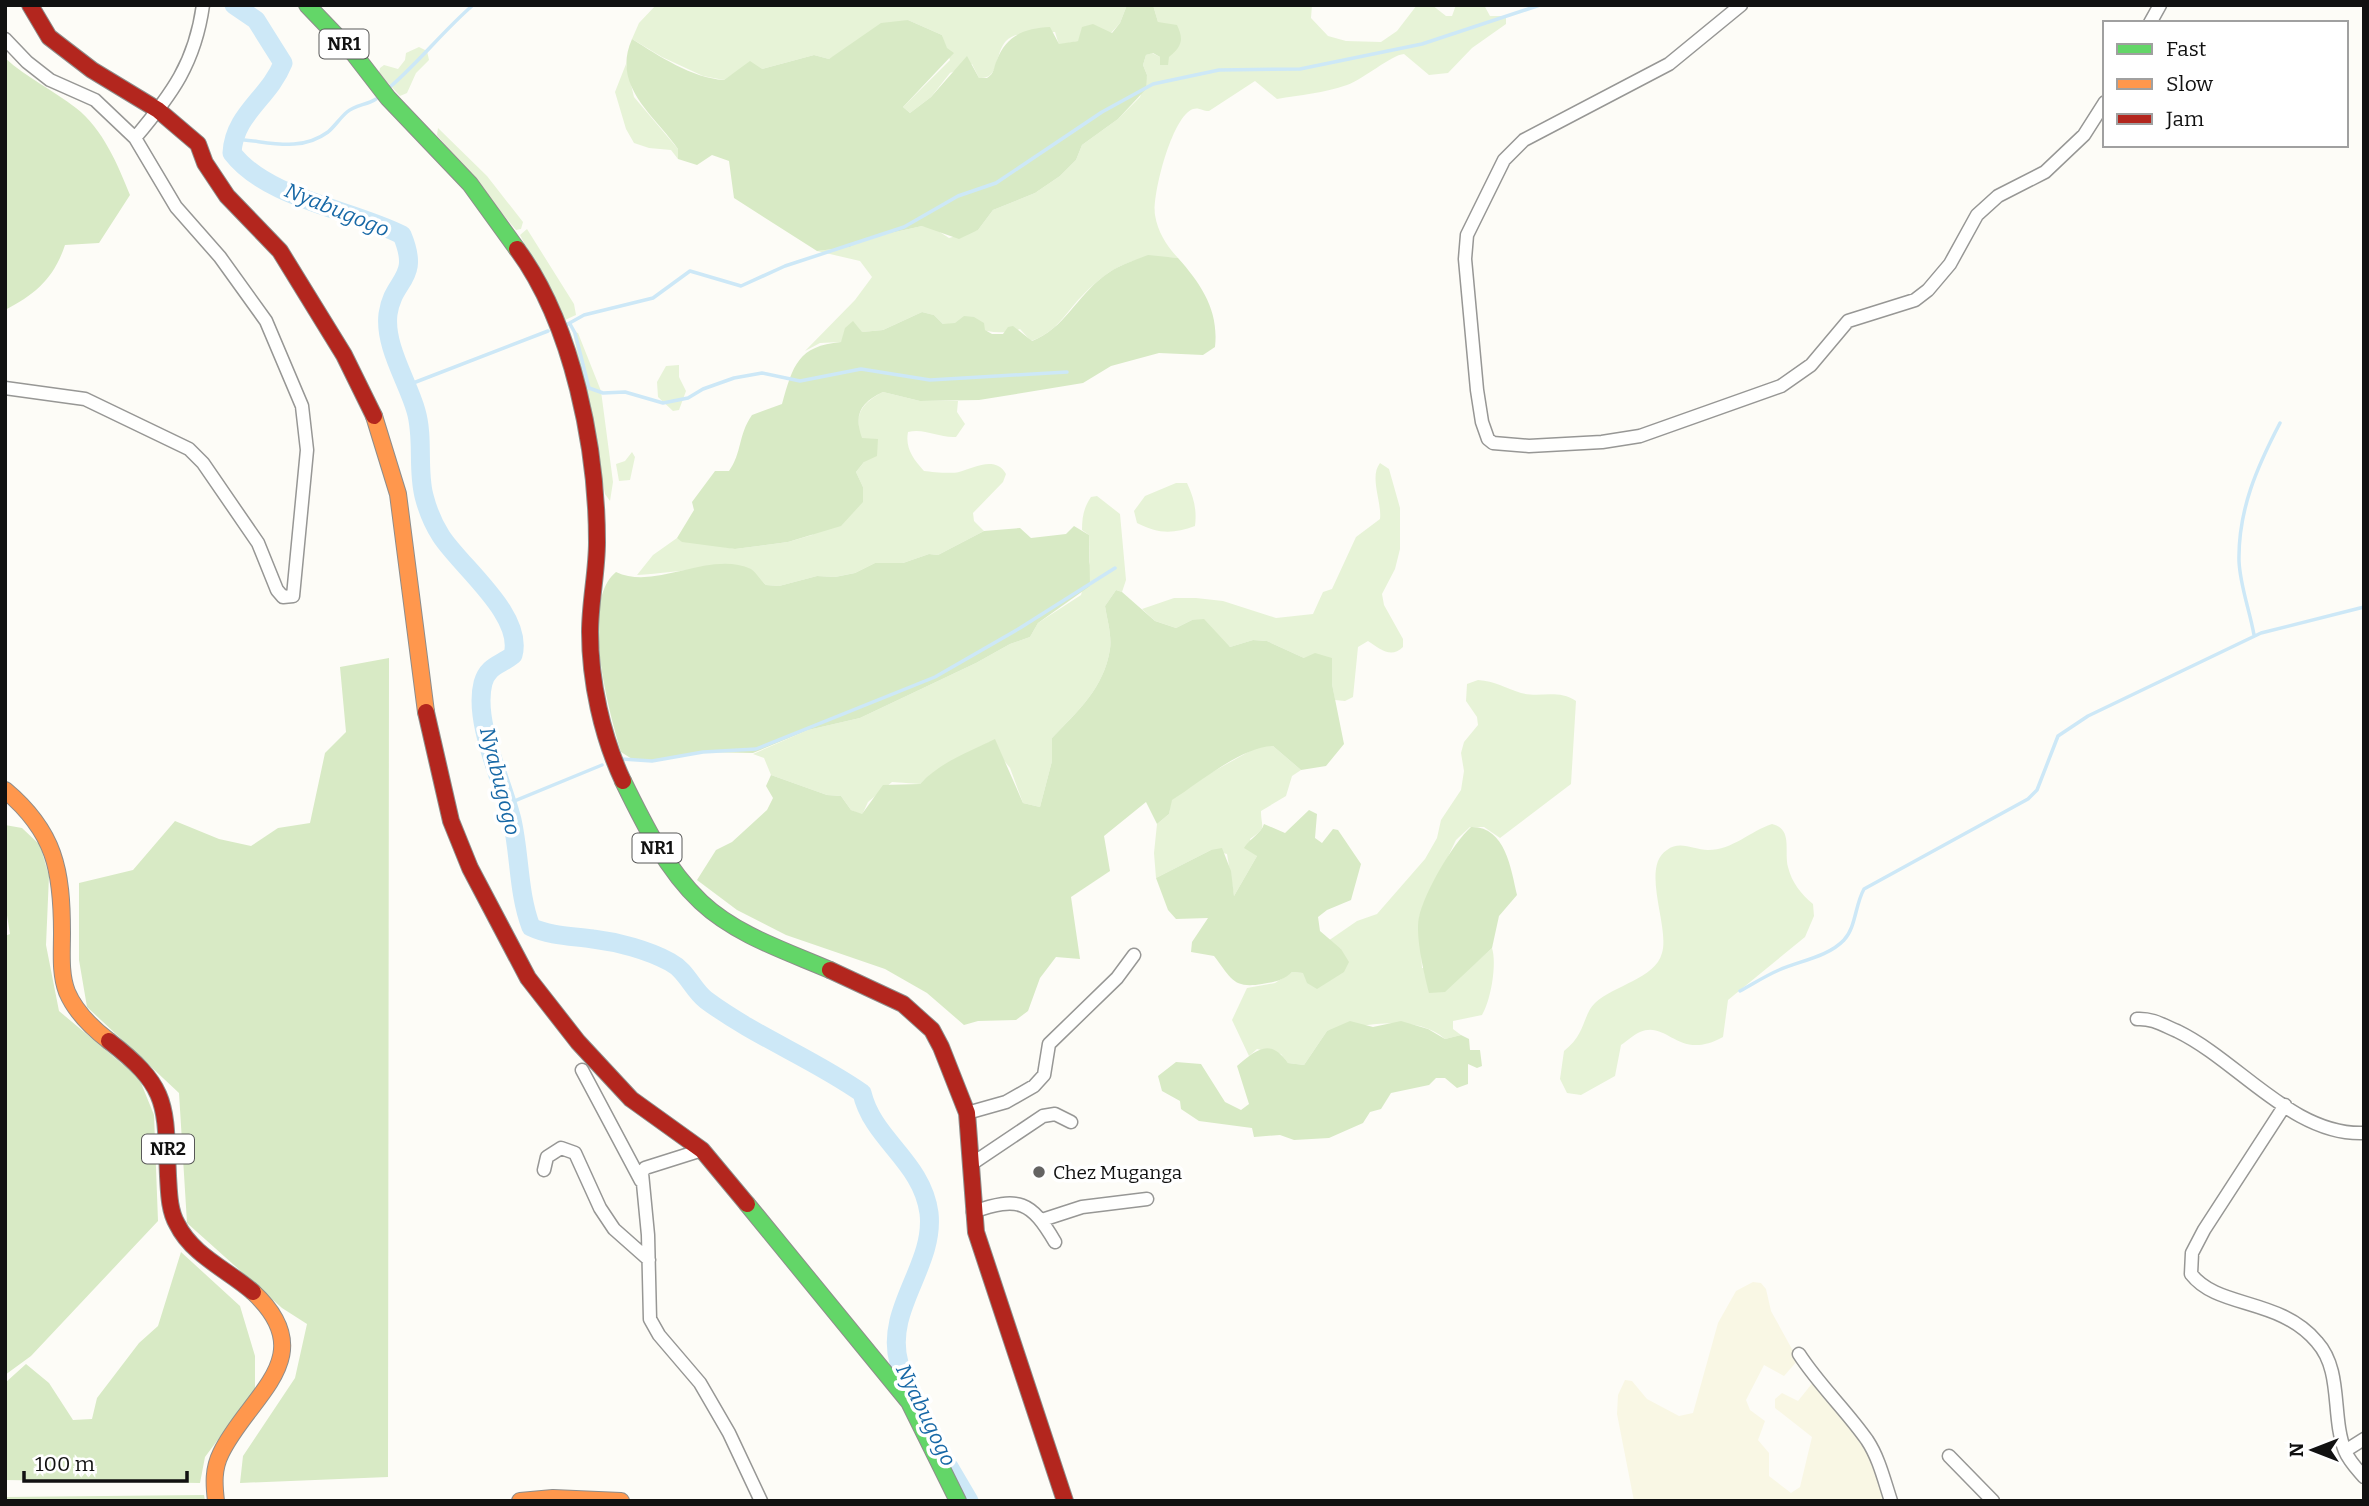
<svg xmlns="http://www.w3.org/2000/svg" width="2369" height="1506" viewBox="0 0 2369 1506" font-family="Bitter,serif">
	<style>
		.farmland { fill: #f9f7e4 }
		.green { fill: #e7f3d7 }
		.forest { fill: #d8eac5 }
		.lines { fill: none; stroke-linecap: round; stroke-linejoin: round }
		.stream { stroke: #cde8f7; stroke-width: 3.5 }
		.river { stroke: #cde8f7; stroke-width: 19 }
		.street-casing { stroke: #979795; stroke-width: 15 }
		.fast-casing { stroke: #8e8d8b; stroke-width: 18 }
		.slow-casing { stroke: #8e8d8b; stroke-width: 18 }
		.jam-casing { stroke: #8e8d8b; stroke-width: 18 }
		.street { stroke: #fffffe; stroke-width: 12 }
		.fast { stroke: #63d668; stroke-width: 16 }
		.slow { stroke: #ff974d; stroke-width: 16 }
		.jam { stroke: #b3261e; stroke-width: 16 }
		.poi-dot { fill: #646362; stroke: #fff; stroke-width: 2.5 }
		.labels { text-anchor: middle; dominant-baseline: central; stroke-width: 7; stroke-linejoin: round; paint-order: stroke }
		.shield { fill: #fff; stroke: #585858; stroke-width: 2 }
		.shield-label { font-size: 18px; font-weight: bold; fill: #111 }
		.poi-label { font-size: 19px; fill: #111; stroke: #fff; text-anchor: start }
		.water-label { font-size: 21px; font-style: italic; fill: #1768a6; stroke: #fff }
	</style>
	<rect width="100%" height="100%" fill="#fdfcf7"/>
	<path class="farmland" d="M1753,1282l8,1 5,6 5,22 27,49 -14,16 -20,-11 -18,35 4,10 15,11 -7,19 11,13v23l22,17 9,-6 12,-50 -37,-29v-9l7,-6 16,8 16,-20 49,61 23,59h-252l-17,-87 1,-19 7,-15 7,1 15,18 32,17 14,-3 25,-90 18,-32z"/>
	<path class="green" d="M656,5h471l-7,18 -9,10 -9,-3 -24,11 -19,4 -4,-13c-14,1 -38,-2 -49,9 -12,13 -6,39 -27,37l-7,-14 -22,9 -19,24 -21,16 -7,-6 47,-47 -8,-25 -34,-15 -79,39 -15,-4 -52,14 -23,1 -15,10 -21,-4 -41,-19 -30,-18 7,-16z
		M1153,5h159l-1,13 17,18 18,5 35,1 16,-11 20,-26h15l14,11h6l4,-11h28l6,11h16v8l-34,24 -24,25 -19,2 -25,-21c-13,1 -40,25 -57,31 -23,8 -47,10 -70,14l-22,-18 -46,30c-7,0 -10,-4 -16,-2 -21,7 -41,86 -38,106 3,18 12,31 23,43 -49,-4 -72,11 -105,48 -13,16 -22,28 -42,35l-11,-12c-30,10 -47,-6 -77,-5l-9,-9 -12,-3 -39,18 -21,2 -21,10 -21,1 -15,8 50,-51 17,-23 -12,-16 -43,-10 33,-4 14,-8 58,-13 10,1 17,11 29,-8 15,-20 42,-17 25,-17 16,-16 6,-15 36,-26 22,-22 7,-22 -4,-10 3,-10 6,-2 8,4 -2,-35z
		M419,47l8,4 2,9 -13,13 -9,20 -7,3 -21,-23 1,-5 4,-3 14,4 7,-9 1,-7z
		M626,64l8,33 44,52v10l-7,-9 -22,-2 -15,-5 -8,-14 -11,-37z
		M438,128l49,48 36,46 -2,7 -5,1 -79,-95z
		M527,229l47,75 2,11 -11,5 -45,-85z
		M573,332l5,1 23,58 12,91 -3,19 -5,-7z
		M679,365v12l7,14 -7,19 -6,1 -15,-14 -1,-15 9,-16z
		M883,392l37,9h38l-1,11 8,12 -9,13c-18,1 -31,-9 -48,-5 -3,16 5,27 16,39 9,1 26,3 35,1 14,-4 37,-17 47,2l-3,8 -30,31 1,8 10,10 -46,24 -9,-1 -26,9h-28l-20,10 -20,4 -18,-1 -38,10 -13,-1c-29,-28 -92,-11 -129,-10l16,-20 24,-17 58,11 53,-7 24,-7 51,-48 -7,-15 8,-10c-3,-35 -18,-51 19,-70z
		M632,452l3,5 -5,23 -11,1 -3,-17 9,-3z
		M1380,463l9,6 11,39v41l-5,20 -13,25 2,11 19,34v8c-12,12 -23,2 -35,-6l-10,6 -5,50 -8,4 -10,-1 -3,-16 -28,-26 -37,-17 -14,-1 -23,7 -38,-27 -16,8 -21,-7 -13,-12 32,-11h22l27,3 53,17 37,-4 10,-22 9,-3 24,-52 24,-18c2,-17 -11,-42 0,-56z
		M1176,483h11c7,15 10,27 8,43 -22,8 -37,8 -58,-3l-3,-12 11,-15z
		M1097,496l23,18 6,66 -4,12 -6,-2 -11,16c2,13 7,30 5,43 -6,39 -32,62 -58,89v23l-12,46 -17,-4 -13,-35 -21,-26c-23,16 -49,21 -69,42l-28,-2 -24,20 -6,13 -11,-5 -10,-14 -14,-1 -56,-20 -7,-17 -11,-4 55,-24 52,-12 116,-55 34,-19 20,-7 8,-14 43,-28 9,-33 -1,-27 -7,-5c0,-13 2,-23 9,-33z
		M1478,680c17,1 27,8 43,13 19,5 37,-4 55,8l-5,83 -71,54 -16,-11h-14l-14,13 -37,77 3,51 50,-2 20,-18c5,16 -1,52 -10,67l-29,6v8l8,6 -16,4c-29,-26 -82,-13 -118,-8l-23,34 -16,-2 -7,-9 -24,-5 -8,7 -17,-36 15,-32 28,-5 17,-11 11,1 38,-24 -13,-8 29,-20 20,-7 48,-55 12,-21 4,-18 20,-30 3,-19 -3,-18 3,-11 14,-17 -1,-8 -11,-16 1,-17z
		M1259,746h14l28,24 -9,6 -6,20 -25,15c0,18 7,15 -11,28l7,17 -23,40 -7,-42 -16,-4 -55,28 -2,-25 3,-29 12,-10 2,-14 36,-25z
		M1772,824c21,5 12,26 16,43 4,16 13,27 25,37l1,12 -9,21 -77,63 -5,37c-45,25 -55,-17 -83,-5 -7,3 -13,9 -19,13l-6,31 -34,19 -14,-2 -7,-14 4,-28c22,-17 19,-37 31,-48 19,-18 60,-24 67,-50 8,-26 -22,-86 5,-103 13,-10 27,0 41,0 25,0 42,-19 64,-26z"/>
	<path class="forest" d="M1127,5h26l5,17 19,3c7,15 5,21 -8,32l-1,8h-8v-8l-7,-4 -7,2 -3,10 4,10 -1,14 -28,30 -36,26 -6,15 -16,16 -25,17 -42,17 -15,20 -19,9 -37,-13 -58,13 -14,8 -33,4 -83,-53 -5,-37 -17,-6 -15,10 -19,-6v-10c-24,-34 -67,-63 -46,-110 27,17 60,39 92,41l26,-19 12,8 52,-14 15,4 52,-36 27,-3 34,15 5,13 7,5 -51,54 7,6 21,-16 36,-41 12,22h8c8,-5 6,-10 10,-18 9,-25 29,-32 53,-33l9,17 19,-3 4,-14 11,-3 19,9 8,-10z
		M5,58c22,20 48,32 71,50 27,21 42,57 54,87l-31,48 -34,2c-11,33 -29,49 -60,65z
		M1148,255l30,3c24,27 41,53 37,89l-12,8 -44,-2 -48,13 -28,17 -104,17 -59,1 -37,-9c-21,10 -30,21 -21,46l16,1 -1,17 -13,6 -8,10 7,15v15l-22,24 -53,16 -53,7 -53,-7 -5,-4 17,-28 -2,-8 23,-31h14c13,-18 9,-36 23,-56l30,-11c11,-39 16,-58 59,-62l4,-14 8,-7 9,11 21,-2 39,-18 12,3 9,9 12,-1 9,-7 10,1 10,6 1,7 7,4h11l5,-7 5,-1 19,15c32,-12 45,-45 72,-65 13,-10 28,-15 44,-21z
		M1074,526l15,9 1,51 -52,37 -8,14 -20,7 -34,19 -116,55 -52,12 -55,23 -50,-1 -51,9 -20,-2 -11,-7c-12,-40 -42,-150 -5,-180 40,19 93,-22 135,-3 5,3 10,12 15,16l13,1 38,-10 18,1 20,-4 20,-10h28l26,-9 9,1 46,-24 36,-3 11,10 35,-4z
		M1116,590l6,2 33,29 21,7 16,-8 12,-1 26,28 23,-7 14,1 37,17 11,-5 17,5v26l12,60 -18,22 -25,4 -28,-24c-32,1 -74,37 -101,54l-3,14 -12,10 -11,-22 -42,34 6,35 -39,26 9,62 -24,-2 -16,21 -12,33 -12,9 -38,1 -14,4 -37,-32 -42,-24 -99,-34 -49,-25 -40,-30 19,-30 16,-8 35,-32 6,-12 -7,-12 5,-11 56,20 14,1 10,14 11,4 21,-29 37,-1c20,-22 49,-32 75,-45l28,64 17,4 12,-46v-23c26,-27 52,-50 58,-89 2,-13 -3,-30 -5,-43z
		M389,658l-1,819 -148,6 3,-27 52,-78 12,-54 -25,-16 -95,-85 -8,-130 -92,-86 -8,-47v-77l54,-13 42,-49 44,18 32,7 27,-18 32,-5 15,-70 21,-21 -6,-65z
		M1309,810l8,4 -2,24 7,5 11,-14 5,1 23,34 -10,36 -24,10 -9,7 2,14 21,18 8,13 -5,10 -27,17 -10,-6 -4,-10 -11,-1c-10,9 -17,10 -30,12 -29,5 -31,-6 -48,-28l-23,-4 1,-10 16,-24 -32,1 -8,-9 -12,-32 55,-28 11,-2 9,23 3,25 23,-40 -13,-8c6,-10 17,-14 20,-24l21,9z
		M5,825l17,3 18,17 9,31 -3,69 13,66 80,67 15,37 4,106 -127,135 -26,19v-439l5,-2 -5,-31z
		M1471,827c34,-1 40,41 46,68l-18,21 -7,32 -47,44 -16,1c-5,-20 -14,-57 -10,-76 5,-24 34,-74 52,-90z
		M1350,1021l23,6 28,-6 27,8 17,10 16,-4 8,4 1,11h10l2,16 -5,2 -9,-4v20l-11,4 -12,-10h-9l-7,7 -38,8 -10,16 -11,3 -7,11 -34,15 -35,2 -14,-5 -26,2 -2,-9 -53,-7 -18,-12 -1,-8 -18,-10 -4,-15 18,-14 25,2 24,38 16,8 8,-6 -12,-38c19,-16 33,-29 51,-3l16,2 23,-34z
		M181,1252l59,54 15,50v34l-50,67 -5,26 -195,-3v-97l21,-19 23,19 24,37 19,-1 5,-21 42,-55 19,-17z
		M204,1495l1,6h-200v-4z"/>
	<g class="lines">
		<path class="stream" d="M390,87c30,-26 53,-56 83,-82
			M232,139c33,1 66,15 96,-7 7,-6 12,-14 19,-20 8,-7 20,-7 29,-13
			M570,324l5,9 14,55 14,5 22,-1 38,11 25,-5 15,-9 31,-11 28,-5 38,8 61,-12 69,11 137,-8
			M566,325l18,-10 69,-17 37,-27 51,15 44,-20 119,-39 54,-31 38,-13 106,-71 51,-28 66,-14 81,-1 122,-25 118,-39
			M408,385l140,-54
			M2254,635c-4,-24 -14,-49 -15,-74 -1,-51 18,-94 41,-138
			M622,759l30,2 51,-9 53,-3 179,-72 85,-49 95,-60
			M507,804l95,-39
			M1740,991c13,-7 25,-15 39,-21 20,-9 49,-13 65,-30 12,-13 11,-35 20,-51l164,-90 9,-9 21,-54 30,-20 173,-83 103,-26"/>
		<path class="river" d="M234,5l22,15 27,43c-14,35 -49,51 -51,90 35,46 119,56 170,82 19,45 -9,43 -14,79 -4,32 20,68 28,97 8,27 1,58 8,85 3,12 10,29 17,40 20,31 83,79 72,119 -12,10 -25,10 -30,28 -10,39 20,99 29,137 8,35 6,73 19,107 19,9 41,9 62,12 25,3 55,11 77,23 17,9 22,27 36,38 50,37 106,58 156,93 11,47 60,68 67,120 6,53 -45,96 -30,150 4,17 14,33 22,49
			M949,1467l20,34"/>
		<g class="street-casing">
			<path id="street" d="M1741,5l-72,59 -145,76 -20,20 -37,75 -2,24 12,131 5,32 6,17 5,4 36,3 73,-4 38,-6 141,-50 30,-21 37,-44 67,-21 13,-10 22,-26 27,-49 21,-19 47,-24 39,-37 21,-33
				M2150,23l10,-18
				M5,39l22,23 23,18 45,20 40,38 41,69 44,50 46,64 36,85 5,44 -14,146 -10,1 -6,-7 -19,-47 -55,-80 -14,-14 -104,-50 -80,-11
				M135,138c37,-44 60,-75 68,-133
				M2137,1019c15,-1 26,6 40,12 62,30 116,105 187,102
				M582,1070l59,111
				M2285,1105l-81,125 -12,23 -1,21c27,35 88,23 126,68 26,29 14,74 28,109 4,10 12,18 19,26
				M967,1113l39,-11 28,-16 10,-11 5,-31 68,-66 17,-23
				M702,1150l-57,18 -3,5 6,62 2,84 9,16 41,48 29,50 32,68
				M970,1165l73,-49 12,-2 16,8
				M544,1170l3,-13 14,-9 14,5 25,55 14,21 35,31
				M973,1212c46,-16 58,-11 82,30
				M1042,1220l40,-13 65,-8
				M1799,1354c20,31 47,56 68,86 12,18 17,40 24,61
				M2345,1451l19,-12
				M1949,1456l44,45"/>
		</g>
		<g class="fast-casing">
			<path id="fast" d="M307,5l47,49 34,44 82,86 47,65
				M623,781c21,43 43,88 78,121 35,33 85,49 129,68
				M747,1204l162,198 49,99"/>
		</g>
		<g class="slow-casing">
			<path id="slow" d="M374,416l24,78 28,218
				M5,790c50,42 57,80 57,143 0,20 -2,41 5,59 9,21 25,36 42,49
				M216,1501c-2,-17 -3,-32 5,-48 28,-58 102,-96 32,-161
				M520,1501l33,-3 68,3"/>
		</g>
		<g class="jam-casing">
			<path id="jam" d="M30,5l19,32 43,33 66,40 40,34 7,19 22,33 53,55 64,104 30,61
				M517,249c56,76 80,200 80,293 0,30 -7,60 -7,90 0,49 12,104 33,149
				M426,712l25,109 19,47 58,110 50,64 53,57 71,51 45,54
				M830,970l73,34 29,26 9,17 26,66 9,119 89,269
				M109,1041c61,47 56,64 59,135 1,16 1,34 9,48 15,31 51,46 76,68"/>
		</g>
		<use href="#street" class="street"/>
		<use href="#fast" class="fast"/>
		<use href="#slow" class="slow"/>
		<use href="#jam" class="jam"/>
	</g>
	<circle class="poi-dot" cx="1039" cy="1172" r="7"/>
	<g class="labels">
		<g class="shield">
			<rect x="319.5" y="29.5" width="49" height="29" rx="5"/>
			<rect x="632.5" y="833.5" width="49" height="29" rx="5"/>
			<rect x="142" y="1134.5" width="52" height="29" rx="5"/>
		</g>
		<g class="shield-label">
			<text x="344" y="44">NR1</text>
			<text x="657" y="848">NR1</text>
			<text x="168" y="1149">NR2</text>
		</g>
		<g class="poi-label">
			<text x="1053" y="1172">Chez Muganga</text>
		</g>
		<g class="water-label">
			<text transform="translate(337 210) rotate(22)">Nyabugogo</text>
			<text transform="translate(500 781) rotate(76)">Nyabugogo</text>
			<text transform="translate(926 1415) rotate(64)">Nyabugogo</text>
		</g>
	</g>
	<rect width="2369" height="1506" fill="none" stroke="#111111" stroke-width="14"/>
	<rect x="2103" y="21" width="245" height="126" fill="#ffffff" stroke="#a0a0a0" stroke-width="2"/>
	<rect x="2117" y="44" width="35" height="10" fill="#63d668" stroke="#a0a0a0" stroke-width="2"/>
	<text x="2166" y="56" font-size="21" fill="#111111">Fast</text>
	<rect x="2117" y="79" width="35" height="10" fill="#ff974d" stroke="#a0a0a0" stroke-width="2"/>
	<text x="2166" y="91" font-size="21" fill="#111111">Slow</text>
	<rect x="2117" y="114" width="35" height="10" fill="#b3261e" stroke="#a0a0a0" stroke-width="2"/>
	<text x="2166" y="126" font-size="21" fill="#111111">Jam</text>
	<g transform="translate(2313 1450) rotate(270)" stroke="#ffffff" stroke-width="5" paint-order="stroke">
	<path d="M0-5L12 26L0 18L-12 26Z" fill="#111111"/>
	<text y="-10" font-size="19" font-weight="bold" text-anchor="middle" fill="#111111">N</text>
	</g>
	<path d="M24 1471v10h163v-10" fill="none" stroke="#111111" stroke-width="3.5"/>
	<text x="35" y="1471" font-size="21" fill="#111111" stroke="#ffffff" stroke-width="5" paint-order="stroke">100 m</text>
</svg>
